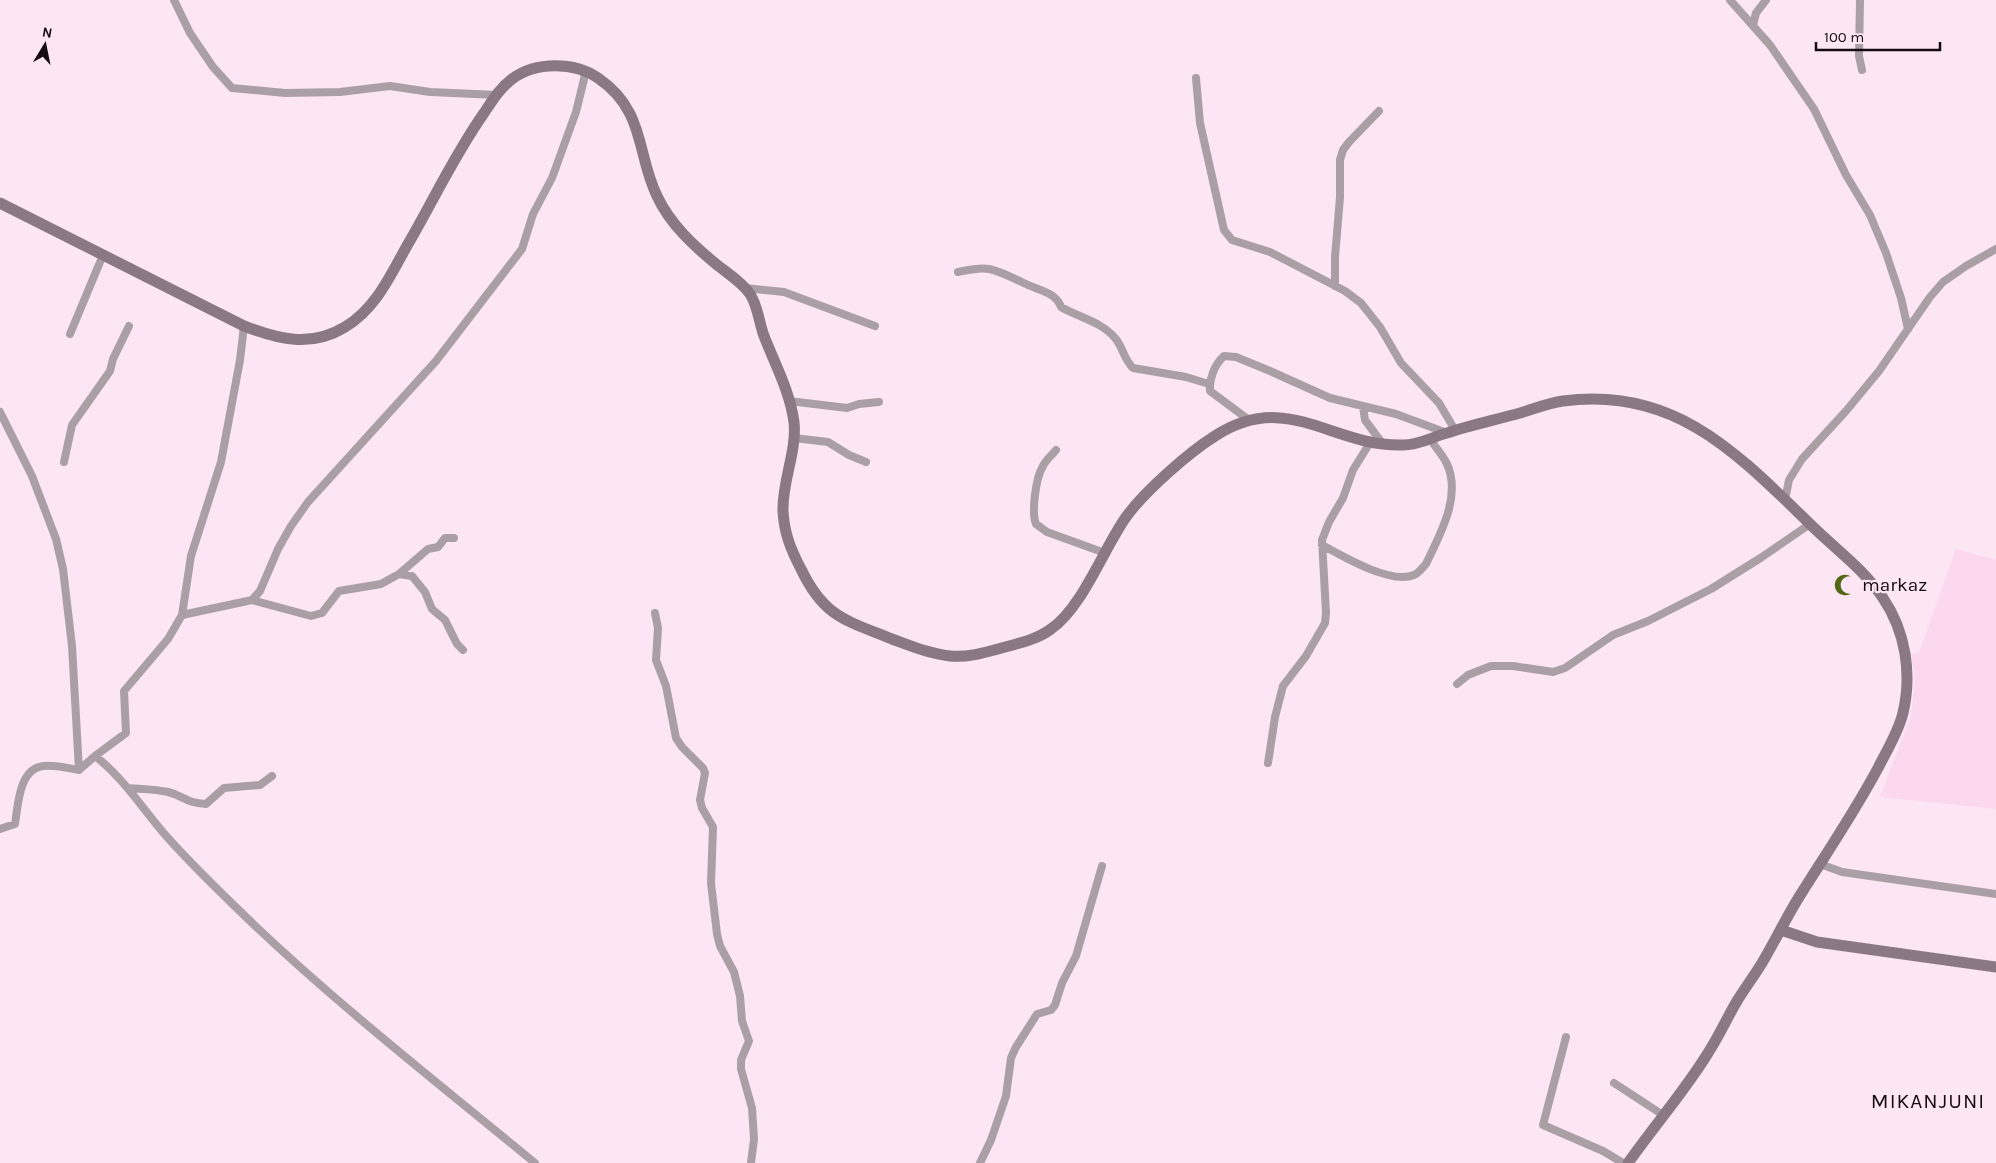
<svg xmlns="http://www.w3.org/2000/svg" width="1996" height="1163" viewBox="0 0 1996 1163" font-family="Karla,sans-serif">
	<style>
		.built { fill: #fbd8ee }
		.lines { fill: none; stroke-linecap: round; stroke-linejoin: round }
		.street { stroke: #ab9fa6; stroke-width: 8 }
		.secondary { stroke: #8a7984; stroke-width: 11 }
		.labels { text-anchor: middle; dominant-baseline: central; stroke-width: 4.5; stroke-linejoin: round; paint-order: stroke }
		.poi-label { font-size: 19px; fill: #150c12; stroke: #fce6f4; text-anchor: start }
		.quarter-label { font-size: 21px; letter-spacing: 1px; fill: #150c12; stroke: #fce6f4 }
	</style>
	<rect width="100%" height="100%" fill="#fce6f4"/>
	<path class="built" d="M1956,549l40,11v249l-116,-12 31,-81 4,-38 -4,-24 8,-1z"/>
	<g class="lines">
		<path class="street" d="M174,0l16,33 23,34 19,21 53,5 55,-1 50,-6 40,6 67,3
			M1730,0l40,45 44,64 32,66 24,40 16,38 15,45 7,31
			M1860,0l-1,56 3,14
			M1753,25l3,-12 10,-13
			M1196,78l4,45 24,107 8,10 38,12 75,39 16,12 19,24 21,36 38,40 16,27
			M958,272c10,-2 21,-5 31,-3 14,3 25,10 37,15 12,6 30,8 35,23 17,10 41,15 54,31 8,9 9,22 18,30l53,9 23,7
			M1335,286v-29l5,-60v-37l3,-10 6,-8 30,-31
			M745,288l39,4 91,34
			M70,334l33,-79
			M789,401l58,7 12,-4 20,-2
			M1363,407l2,13 17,23
			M0,412l32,64 24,63 7,30 9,77 7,124 16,-14c30,23 48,54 73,82 25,28 52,54 79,80 91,87 191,165 288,245
			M1249,420l-39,-29c-1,-11 4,-26 14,-35l12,1 34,14 60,27 66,16 51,19
			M794,438l34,4 21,13 17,7
			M1056,450c-4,5 -10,10 -13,16 -7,11 -12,46 -7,58l11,8 58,21
			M64,462l8,-37 38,-54 3,-12 16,-33
			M1785,500l4,-20 13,-21 44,-48 33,-40 51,-74 13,-15 23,-16 30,-17
			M1322,545c20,11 69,40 92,30 5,-2 8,-7 12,-11 13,-28 36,-67 21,-100 -4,-9 -12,-17 -17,-25
			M399,574l13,2 13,16 7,17 13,11 12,24 6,6
			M252,600l59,16 11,-3 17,-22 42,-7 18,-10 29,-25 10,-2 7,-9h9
			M655,613l3,15 -2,32 10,26 10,52 6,9 21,21 2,5 -5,27 2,8 11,19 -2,56 6,51 3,12 14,26 6,24 2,25 7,20 -8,19v9l11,39 2,31 -3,24
			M182,615l70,-15 8,-9 18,-42 13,-23 17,-24 128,-141 86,-112 11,-35 19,-36 24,-66 10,-41
			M1457,684l11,-9 23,-9h22l40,6 12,-4 48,-33 35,-14 63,-32 51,-32 48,-33
			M95,756l31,-23 -2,-42 44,-52 14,-24 9,-59 30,-94 19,-102 4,-34
			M1268,763l7,-46 8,-31 23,-30 19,-33 1,-10 -4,-73 7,-18 14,-24 10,-28 18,-29
			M128,788c13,1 28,1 40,4 17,4 17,11 38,12l18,-16 36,-3 12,-9
			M0,829l15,-5c3,-19 4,-56 29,-58 11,-1 24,2 35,4
			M1820,864l22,8 154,22
			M1566,1037l-23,88 60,26 20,12
			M1614,1083l49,32
			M980,1163l11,-23 15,-44 5,-38 5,-11 21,-33 14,-4 4,-5 7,-22 14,-27 26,-90"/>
		<path class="secondary" d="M0,203l244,123c34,13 67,22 101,1 31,-18 46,-53 63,-83 25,-43 47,-90 76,-131 8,-12 16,-25 28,-34 24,-18 63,-17 86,-1 48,33 38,75 59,118 13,28 36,49 59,68 11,9 26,18 34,30 8,12 9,29 14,42 11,28 26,56 30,86 3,30 -12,59 -11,89 1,22 8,39 18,58 23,48 44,51 91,70 19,7 38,15 58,17 20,2 40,-5 59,-10 15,-4 30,-8 42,-17 31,-21 53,-81 75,-112 19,-26 62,-64 89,-81 73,-47 116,11 188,9 16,0 29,-8 44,-12 24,-8 48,-13 73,-20 14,-4 28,-10 43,-12 111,-15 174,52 246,122 25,25 55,46 74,75 23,34 29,76 20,115 -5,20 -16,37 -25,55 -24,45 -52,86 -79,129 -13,21 -24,44 -37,66 -8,13 -17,25 -25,38 -10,17 -18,35 -29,52 -24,39 -54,73 -80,110
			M1781,930l36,12 179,25"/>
	</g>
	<defs>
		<g id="mosque-bare" transform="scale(1.725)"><path d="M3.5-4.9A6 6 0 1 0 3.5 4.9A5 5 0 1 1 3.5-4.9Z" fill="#536816" stroke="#fce6f4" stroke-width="2.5" paint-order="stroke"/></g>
	</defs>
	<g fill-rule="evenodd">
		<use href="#mosque-bare" x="1845" y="585"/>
	</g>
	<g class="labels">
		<g class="poi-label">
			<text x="1862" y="585">markaz</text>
		</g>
		<g class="quarter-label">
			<text x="1928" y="1101">MIKANJUNI</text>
		</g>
	</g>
	<g transform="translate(45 45) rotate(10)" stroke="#fce6f4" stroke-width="4" paint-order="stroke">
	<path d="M0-4L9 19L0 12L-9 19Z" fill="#150c12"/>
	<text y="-8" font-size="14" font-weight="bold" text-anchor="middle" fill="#150c12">N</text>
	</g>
	<path d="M1816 42v8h124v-8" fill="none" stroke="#150c12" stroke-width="2.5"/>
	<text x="1824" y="42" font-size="15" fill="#150c12" stroke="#fce6f4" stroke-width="4" paint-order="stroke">100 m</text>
</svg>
